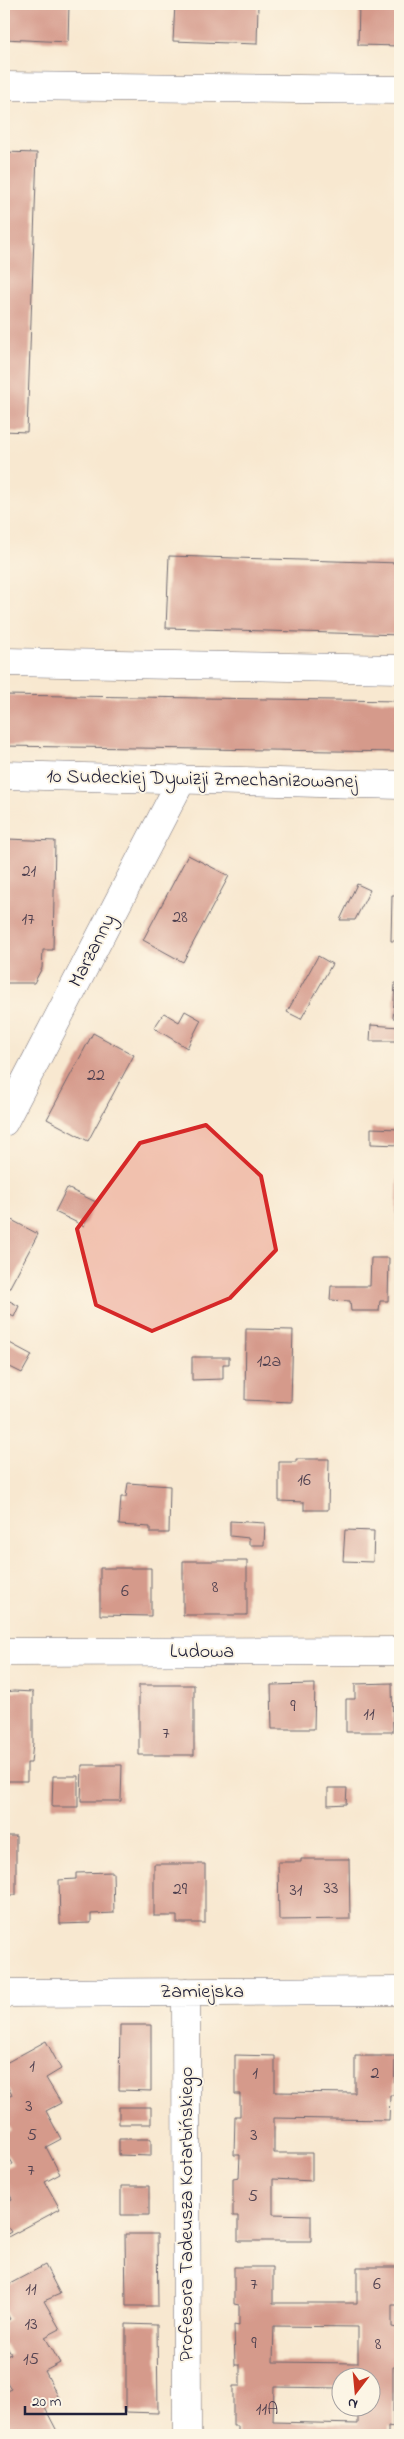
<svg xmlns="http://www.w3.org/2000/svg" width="404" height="2439" viewBox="0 0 404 2439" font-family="'Indie Flower',sans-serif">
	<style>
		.building { fill: #d59a8b; fill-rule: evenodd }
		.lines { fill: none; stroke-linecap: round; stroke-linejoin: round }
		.minor-casing { stroke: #6d676f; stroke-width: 29 }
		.minor { stroke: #fff; stroke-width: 28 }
		.marked { fill: #d62828; fill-opacity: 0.2; stroke: #d62828; stroke-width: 4; stroke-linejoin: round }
		.labels { text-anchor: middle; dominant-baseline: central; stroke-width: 4; stroke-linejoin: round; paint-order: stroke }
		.number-label { font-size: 18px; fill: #4f404f }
		.street-label { font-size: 20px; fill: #22223b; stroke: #fcf5e5 }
	</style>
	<rect width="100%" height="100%" fill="#fcf5e5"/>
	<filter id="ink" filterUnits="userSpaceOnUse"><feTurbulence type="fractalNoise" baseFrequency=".02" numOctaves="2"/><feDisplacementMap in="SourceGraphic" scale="10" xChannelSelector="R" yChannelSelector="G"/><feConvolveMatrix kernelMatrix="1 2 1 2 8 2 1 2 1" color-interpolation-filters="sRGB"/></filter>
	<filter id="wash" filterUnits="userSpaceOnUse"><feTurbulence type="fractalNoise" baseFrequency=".0096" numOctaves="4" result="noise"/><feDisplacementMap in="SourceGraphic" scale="20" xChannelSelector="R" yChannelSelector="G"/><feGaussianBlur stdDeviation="1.12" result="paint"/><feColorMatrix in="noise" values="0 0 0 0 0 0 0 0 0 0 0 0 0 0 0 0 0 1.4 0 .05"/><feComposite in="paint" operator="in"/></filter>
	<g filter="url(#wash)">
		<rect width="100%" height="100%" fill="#f8e8d0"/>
		<g id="blocks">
			<path class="building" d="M4,4h65l-1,38 -64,-3z
				M175,4h83l-1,40 -84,-3z
				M359,4h41v42l-42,-1z
				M4,152l33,1 -10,279 -23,-1z
				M169,556l231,7v72l-234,-7z
				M4,695l396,6v51l-396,-6z
				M4,836l4,3 47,2 -2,109h-10l-1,18 -8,15h-30z
				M188,855l41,21 -46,86 -40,-22z
				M357,884l13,6 -15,30h-15z
				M392,895h8v46h-9z
				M318,956l14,8 -31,55 -14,-7z
				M395,983l5,1v34h-7z
				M185,1011l16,9 -14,28 -33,-20 10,-15 15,9z
				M371,1025l29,2v45h-4v-31h-26z
				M93,1033l41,22 -46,86 -41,-22z
				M371,1128l29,1v16l-29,-1z
				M398,1161h2v61h-4z
				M67,1188l29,14 -12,24 -29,-14z
				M4,1216l34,18 -34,64 15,8 -5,11 -10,-5z
				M371,1258h18l-1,43h-8l-1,10h-28l-1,-10 -20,-1 1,-14h39z
				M246,1329l47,1 -2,72 -46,-2z
				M4,1340l28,15 -10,18 -18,-9z
				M192,1357h37v7h-6v15l-31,1z
				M296,1459h33l-1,51h-24v-8l-25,-1v-39h17z
				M128,1483l42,3 -1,47h-19v-6l-31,-2 2,-28h5z
				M230,1521l35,2 -1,22h-15v-7l-19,-2z
				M345,1530l29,1 -1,31 -30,-1z
				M183,1561h64v54h-64z
				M100,1568h51v48l-51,-1z
				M392,1683l1,49h-47v-33h9v-15z
				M315,1684l-1,45h-42l-1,-44z
				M139,1685h55v70h-55z
				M14,1691l19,1v51l-2,20h-4v18h-23v-89z
				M82,1765h40l-1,36h-40z
				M53,1776h25v31h-26z
				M328,1788h19l-1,16 -18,1z
				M4,1836h12v59h-12z
				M301,1859h48l1,60 -71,1 -1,-58h23z
				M154,1864h51v59h-28v-7h-23z
				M113,1872l1,41 -23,1v9l-31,1 -1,-44 17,-1v-6z
				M120,2025h31v66l-32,-1z
				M46,2041l15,28 -15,9 15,25 -15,8 15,28 -15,8 14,27 -15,8 15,27 -54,29 -2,-2 7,-4 -7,-11v-17l8,-5 -6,-11 -2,1v-21l9,-4 -7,-12 -2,1v-19l7,-4 -7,-11v-20l8,-4 -6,-11 -2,1v-21z
				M235,2055l40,1v36l80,1v-37h40l-1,39h-4l-1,25 -115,-2v35h38v28l-39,-2v35l38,1v26h-73v-25h-5v-38l6,-1 1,-22h-6l1,-39h5v-22h-5z
				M119,2107h32v17h-32z
				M119,2139h32v17l-32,-1z
				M121,2186h28v29h-28z
				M125,2234h32l1,72h-32z
				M45,2265l15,29 -16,7 16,28 -15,8 15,26 -15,8 14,27 -15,8 14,27 -5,2h-49v-8l5,-3 -5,-9v-23l7,-3 -7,-12v-20l7,-3 -7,-12v-20l6,-3 -6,-10v-22z
				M234,2267h39v36h84v-36h41v38h-6v22l5,1v39h-4v60l-5,-1v9h-150v-9h-5v-40h7v-21h-5l-1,-40 5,1v-21l-5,-1zM274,2326l84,1v36l-85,-1zM342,2376h30v30h-14v18l-85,-2 1,-35 68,1z
				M126,2324l31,1 1,88 -32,-1z"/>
		</g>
	</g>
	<g filter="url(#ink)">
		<use href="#blocks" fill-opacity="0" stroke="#6d676f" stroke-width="1"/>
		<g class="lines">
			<g class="minor-casing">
				<path id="minor" d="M4,86l396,4
					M4,662l396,7
					M4,775l396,10
					M4,1122l178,-343
					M4,1652l396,-1
					M186,1992l1,443
					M4,1993l396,-2"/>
			</g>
			<use href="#minor" class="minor"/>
		</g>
	</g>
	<path class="marked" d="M206,1125l55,51 15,74 -46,48 -78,33 -56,-26 -19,-76 63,-86z"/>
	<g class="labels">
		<g class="number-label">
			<text x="29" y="872">21</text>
			<text x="180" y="918">28</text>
			<text x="28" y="920">17</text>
			<text x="96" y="1076">22</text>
			<text x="269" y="1362">12a</text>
			<text x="304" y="1481">16</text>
			<text x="215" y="1588">8</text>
			<text x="125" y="1592">6</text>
			<text x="293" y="1707">9</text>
			<text x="369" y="1715">11</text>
			<text x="166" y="1734">7</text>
			<text x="331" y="1889">33</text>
			<text x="180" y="1890">29</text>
			<text x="296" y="1891">31</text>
			<text x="32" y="2067">1</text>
			<text x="255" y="2074">1</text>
			<text x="375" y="2074">2</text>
			<text x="29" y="2107">3</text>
			<text x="32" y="2136">5</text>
			<text x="254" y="2136">3</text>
			<text x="31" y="2171">7</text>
			<text x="253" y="2197">5</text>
			<text x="254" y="2285">7</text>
			<text x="377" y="2285">6</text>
			<text x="31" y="2290">11</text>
			<text x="31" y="2325">13</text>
			<text x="254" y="2344">9</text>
			<text x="378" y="2345">8</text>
			<text x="31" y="2360">15</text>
			<text x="267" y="2410">11A</text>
		</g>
		<g class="street-label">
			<text transform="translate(202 780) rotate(1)">10 Sudeckiej Dywizji Zmechanizowanej</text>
			<text transform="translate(93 951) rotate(-63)">Marzanny</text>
			<text x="202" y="1652">Ludowa</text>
			<text x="202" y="1992">Zamiejska</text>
			<text transform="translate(187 2214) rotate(-90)">Profesora Tadeusza Kotarbińskiego</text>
		</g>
	</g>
	<rect width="404" height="2439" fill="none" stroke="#fcf5e5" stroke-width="20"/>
	<g transform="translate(356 2392) rotate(196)"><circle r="24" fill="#fcf5e5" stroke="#a5a1a1"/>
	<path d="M0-4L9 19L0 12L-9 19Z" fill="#c8321e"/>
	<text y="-8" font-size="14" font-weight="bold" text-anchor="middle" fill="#22223b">N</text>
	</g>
	<path d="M25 2406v8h101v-8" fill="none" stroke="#22223b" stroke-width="2.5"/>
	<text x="32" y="2406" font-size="15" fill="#22223b" stroke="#fcf5e5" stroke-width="4" paint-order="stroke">20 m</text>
</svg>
